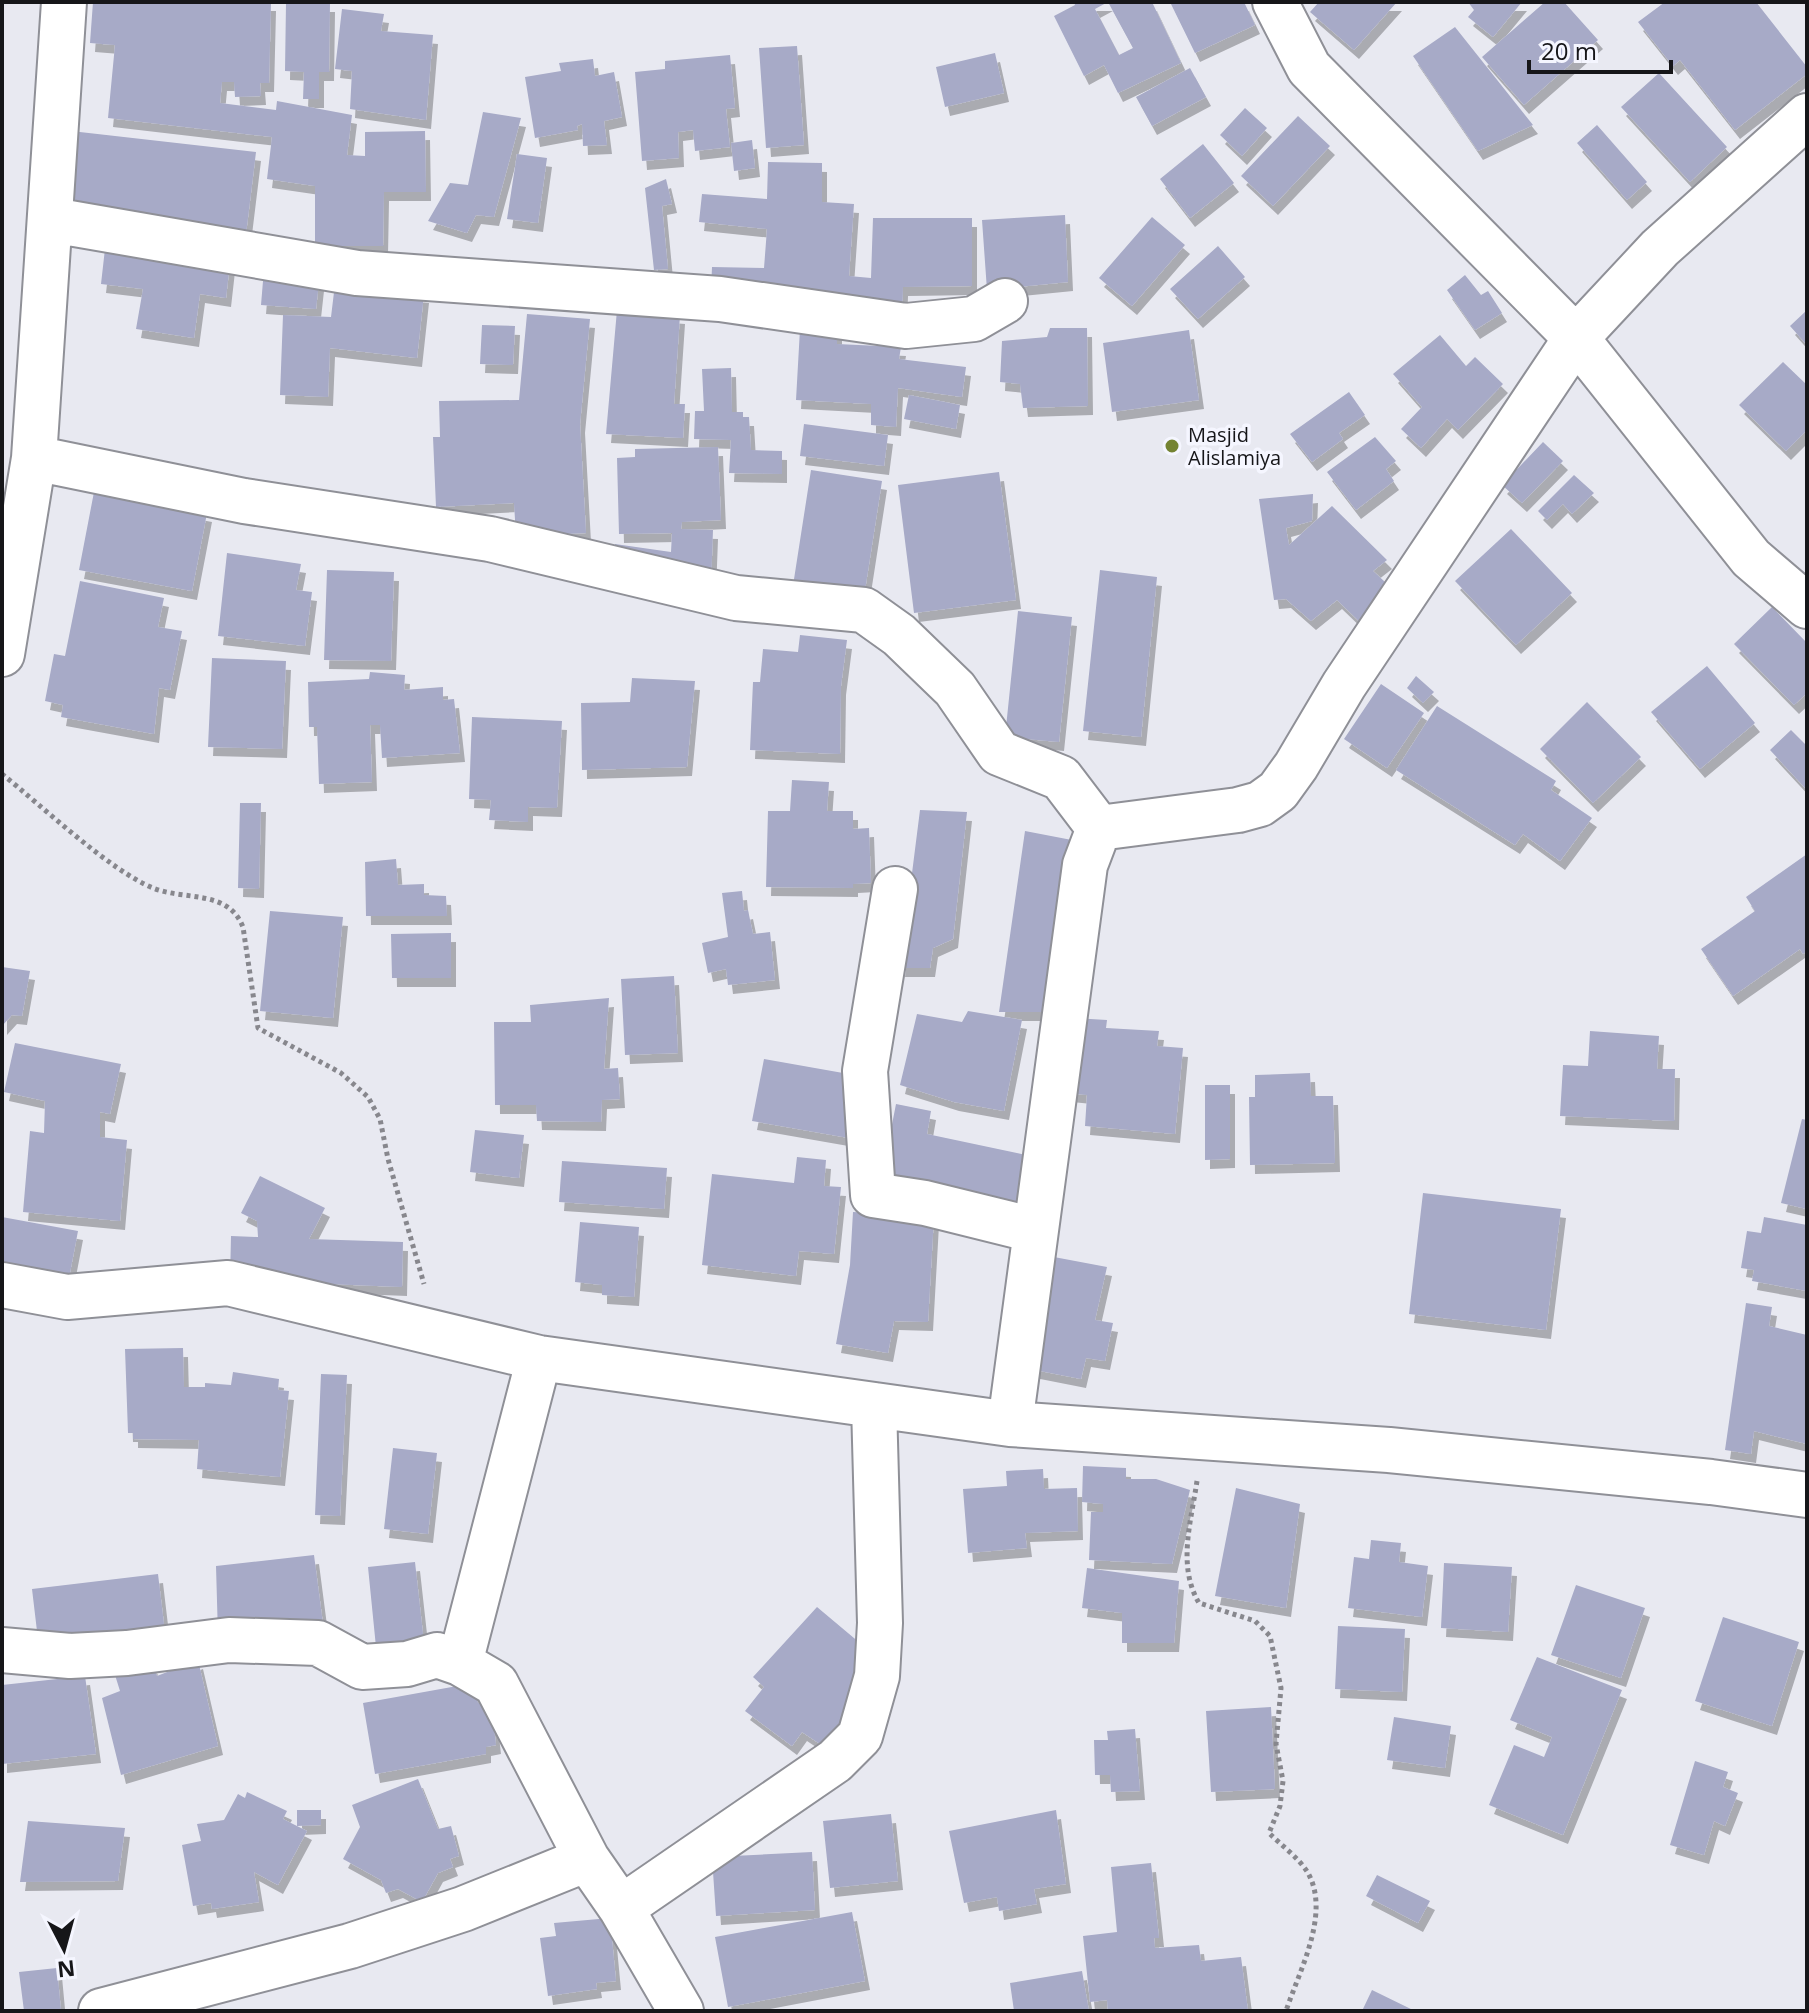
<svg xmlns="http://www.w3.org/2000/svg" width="1809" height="2013" viewBox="0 0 1809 2013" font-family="'Open Sans',sans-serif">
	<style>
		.building { fill: #a7aac7; fill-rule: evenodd; filter: url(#shadow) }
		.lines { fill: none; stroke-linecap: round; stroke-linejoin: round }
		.minor-casing { stroke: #8f9097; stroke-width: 48 }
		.path { stroke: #87878d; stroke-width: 5; stroke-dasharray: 4 4; stroke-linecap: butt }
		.minor { stroke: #fff; stroke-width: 44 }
		.poi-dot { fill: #748332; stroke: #f5f6ff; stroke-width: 3 }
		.labels { text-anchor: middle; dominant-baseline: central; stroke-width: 7; stroke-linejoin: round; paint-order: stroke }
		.poi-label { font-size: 20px; fill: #161619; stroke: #f5f6ff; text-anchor: start }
	</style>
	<defs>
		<filter id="shadow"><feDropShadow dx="5" dy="9" stdDeviation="0" flood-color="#0004"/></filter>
	</defs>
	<rect width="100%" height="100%" fill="#e8e9f1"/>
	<path class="building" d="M93,2h178l-2,81h-9l1,13 -26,1 -1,-15h-12l-2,21 56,7 1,-9 75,14 -5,40 18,1v-24l60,-1 1,61h-42l-1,54h-68v-60l-48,-7 5,-42 -164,-19 7,-73 -25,-2z
		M1074,2h78l29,61 -63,30 -14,-28 -20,11 -30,-60 21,-11zM1108,2l25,46 -14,7 -24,-46z
		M1170,2h74l11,23 -60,28z
		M1319,2h78l-43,48 -44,-38z
		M1468,2h54l-29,35 -25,-20 6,-7z
		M1545,2h19l34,38 -74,65 -42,-48z
		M1665,2h91l51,65v7l-72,56 -55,-70 -7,6 -35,-44z
		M286,3h44l-1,69h-10v27h-16l1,-27 -19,-1z
		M342,9l42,5 -3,17 52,4 -7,85 -76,-11 2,-38 -17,-2z
		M1455,27l78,98 -55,26 -65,-95z
		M797,46l7,99 -38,3 -7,-100z
		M995,53l9,40 -59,14 -9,-40z
		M730,55l5,53 -9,1 4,38 -35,4 -2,-21 -15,2 1,26 -37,3 -7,-89 30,-3v-8z
		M593,59l2,17 19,-4 8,45 -18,4 3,24 -24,1 -1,-22 -5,2 1,4 -43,8 -10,-61 36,-6 -2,-8z
		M1190,68l16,29 -54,29 -16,-29z
		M1659,73l68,74 -37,35 -69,-75z
		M1245,108l22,20 -25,28 -22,-21z
		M483,112l38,6 -27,99 -18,-2 -9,18 -39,-12 22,-38 18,2z
		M1298,116l32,30 -57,60 -32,-30z
		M1597,125l50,57 -20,18 -50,-57z
		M71,131l185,21 -11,90 -174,-25z
		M752,140l3,28 -21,3 -3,-28z
		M1203,144l31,39 -44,35 -30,-39z
		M517,154l30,4 -9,65 -31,-4z
		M768,162l54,1v39l32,2 -5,72 22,2 2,-60h99v68l-69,1 -1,30 -191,-26 1,-24 52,1 3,-39 -68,-7 3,-28 65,5z
		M666,179l6,25 -10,2 6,63 -14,1 -9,-82z
		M1065,215l3,67 -81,8 -5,-70z
		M1152,217l33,28 -53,61 -33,-28z
		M106,240l125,14 -5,44 -26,-4 -6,44 -58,-9 7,-40 -42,-5z
		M1218,246l27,31 -47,42 -28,-30z
		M264,269l56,4 -4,36 -55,-4z
		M1465,275l16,20 7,-4 14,22 -27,17 -28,-40z
		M335,284l89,10 -7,64 -87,-10 -2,49 -48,-2 3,-80 48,2z
		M617,310l63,5 -6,89h11l-2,34 -77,-4z
		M1807,310v35l-17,-19z
		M527,314l63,5 -10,105 6,109 -70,3 -2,-33 -78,4 -3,-70h7l-1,-36 80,-1z
		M482,325l33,1 -2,39 -33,-1z
		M1050,328h37l1,78 -65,2 -3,-24 -20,-2 2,-41 45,-4z
		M800,329l37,1v14l64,3 -2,12 67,8 -4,30 -64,-9 -2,39 -25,-2v-21l-75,-4z
		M1189,330l10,70 -87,12 -9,-69z
		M1440,335l26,31 9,-9 28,27 -45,46 -11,-11 -26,29 -20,-19 21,-22 -29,-33z
		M1783,362l24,23v45l-21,21 -47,-46z
		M731,368l1,44h11v5h6l2,33 31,1v23l-53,-1 2,-33 -37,-1 1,-28h9l-2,-42z
		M1349,392l16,23 -26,18 4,6 -31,23 -22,-28z
		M909,395l51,10 -4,24 -52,-10z
		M804,424l84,11 -4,31 -84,-10z
		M1375,437l21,24 -10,8 8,12 -38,29 -29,-38z
		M1543,442l20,19 -41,42 -20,-18z
		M718,447l3,73 -39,2 -1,7 32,1 -2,53 -99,-16 3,-23 56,8 1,-19 -53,1 -2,-76 18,-1v-8z
		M811,470l71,11 -19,122 -71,-11z
		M999,472l17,128 -102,13 -16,-128z
		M1574,475l20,18 -22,21 -9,-10 -16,16 -9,-9z
		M94,492l113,21 -15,78 -113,-21z
		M1313,494l-1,27 -26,7 3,17 43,-39 55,54 -14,11 22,20 -32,34 -26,-25 -26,21 -25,-22 -12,1 -15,-101z
		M1511,529l61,64 -56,52 -61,-64z
		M227,553l74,11 -5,26 16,2 -7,54 -87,-10z
		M327,570l67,2 -3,89 -67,-1z
		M1100,570l57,7 -16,160 -58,-6z
		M80,581l84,17 -6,29 24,4 -12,59 -11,-2 -5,46 -93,-17 2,-12 -18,-4 9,-47 11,2z
		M1772,607l35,36v50l-13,12 -60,-61z
		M1018,611l54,6 -13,125 -54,-5z
		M800,635l47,5 -6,46 -1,68 -90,-4 3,-68h7l3,-33 35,3z
		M212,658l74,3 -4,88 -74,-2z
		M1707,666l48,57 -55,46 -49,-57z
		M370,672l35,3 -1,15 39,-3v13l11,-1 6,54 -78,5 -2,-33h-10l2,57 -53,2 -2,-57h-8l-1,-45 61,-3z
		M1416,676l18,16 -11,11 -16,-15z
		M632,678l63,3 -8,86 -105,3 -1,-67 49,-1z
		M1381,684l43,29 -37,55 -43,-29z
		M1587,702l54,55 -48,46 -53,-54z
		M1437,706l119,75 -5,9 41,28 -32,43 -37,-27 -8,11 -119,-75z
		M472,717l90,4 -5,87 -29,-1v15l-39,-2 2,-20 -22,-1z
		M1791,730l16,16v44l-37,-40z
		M792,780l37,2 -2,29h26v18l16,-1 2,55 -18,1v4l-87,-1 2,-76h22z
		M240,803h21l-2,86 -21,-1z
		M920,810l47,2 -14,127 -20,9 -3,20h-30z
		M1025,831l52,10 -30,171h-48z
		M1807,854v97l-4,3 -3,-5 -67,47 -32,-47 54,-38 -9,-14z
		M396,859l2,26 26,-1v11l22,1 1,20h-81l-1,-54z
		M742,891l2,20 4,-1 5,24 17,-2 5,48 -47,5 -2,-16 -18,4 -6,-30 26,-6 -6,-44z
		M270,911l73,6 -10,101 -73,-7z
		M451,933v45h-59l-1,-44z
		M2,967l28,4 -8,45 -10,-1 -10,11z
		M674,976l4,77 -53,2 -4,-76z
		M609,998l-5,71 14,-1 2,31 -18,1 -1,22 -64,-1 -1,-16h-41l-1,-83h37l-1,-17z
		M968,1011l54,9 -18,91 -50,-9 -54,-17 17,-71 45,8z
		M1074,1018l33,2 -1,8 53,3 -2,15 26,2 -8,86 -90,-8 2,-31 -20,-2z
		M1590,1031l69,5 -2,33h18l-1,52 -114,-5 3,-51 25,1z
		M15,1043l106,21 -11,50 -10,-2v25l27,3 -7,81 -97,-9 7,-81 14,2 1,-32 -41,-9z
		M764,1059l96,17 -11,62 -97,-17z
		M1310,1073l1,23h22l2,67 -85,2 -1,-68h6v-22z
		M1205,1085h25v74l-25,1z
		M896,1104l35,7 -4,23 99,21 -12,58 -134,-27z
		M1802,1119l5,1v89l-26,-6z
		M475,1130l49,5 -5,43 -49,-6z
		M797,1157l29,3 -2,26 17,1 -7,67 -35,-3 -3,25 -94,-11 10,-91 82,9z
		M562,1161l105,7 -3,41 -105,-7z
		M260,1176l65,32 -16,31 94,3 -1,45 -172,-7 1,-44 27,1 -1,-16 -16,-8z
		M1423,1193l138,16 -15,121 -137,-16z
		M853,1212l81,4 -6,106 -34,-1 -6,32 -52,-9 14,-79z
		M2,1217l76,14 -10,52 -66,-13z
		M1764,1217l43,8v66l-55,-10 2,-11 -13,-2 6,-37 14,2z
		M580,1222l59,5 -5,70 -32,-2v-10l-27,-3z
		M1038,1254l69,13 -12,53 18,3 -8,38 -19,-3 -5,21 -61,-12z
		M1746,1303l26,4 -3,19 38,9v109l-53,-13 -3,23 -26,-4z
		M183,1348l1,39h21v-4l26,2 2,-13 46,7 -1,11 11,1 -9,86 -83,-8 2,-29 -66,-1v-6h-5l-3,-84z
		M321,1374l26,1 -7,141 -25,-1z
		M393,1448l44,5 -9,81 -44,-5z
		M1083,1466l43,2v11h30l34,11 -18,74 -83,-4 2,-48h12v-8l-21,-2z
		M1043,1469l1,20 33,-1 1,43 -53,2 2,15 -59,5 -5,-64 44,-3 -1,-15z
		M1236,1488l64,16 -14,104 -71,-12z
		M1371,1540l30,3 -2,19 29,4 -6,51 -74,-9 6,-51 15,2z
		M314,1555l9,69 -105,12 -2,-70z
		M415,1562l10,90 -48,5 -9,-90z
		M1444,1563l68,4 -4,65 -67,-4z
		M1087,1568l92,13 -5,62h-52v-30l-40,-5z
		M158,1574l7,59 -126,15 -7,-59z
		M1576,1585l69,23 -24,70 -70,-23z
		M817,1607l56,47 -20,23 10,15 -34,58 -27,-18 -10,14 -47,-35 19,-24 -11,-10z
		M1723,1617l76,25 -27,84 -77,-25z
		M1338,1626l67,3 -3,63 -67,-3z
		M1537,1657l85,33 -59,145 -74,-30 25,-60 30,12 8,-20 -42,-17z
		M198,1660l20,86 -97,29 -19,-77 18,-7 -5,-16 37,-11 5,12z
		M85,1676l11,78 -94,10v-79z
		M474,1683l4,20 13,-1 5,43 -10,2v7l-111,20 -12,-71z
		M1271,1707l4,82 -64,3 -5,-81z
		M1394,1717l57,9 -6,42 -58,-8z
		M1135,1729l5,62 -29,1 -1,-17h-15l-1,-35h14l-1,-9z
		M1695,1761l33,11 -5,15 15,6 -13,33 -11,-5 -10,34 -34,-10z
		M418,1779l20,50 13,-3 8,30 -9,3 3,8 -15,6 -16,29 -24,-13 -12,4 -5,-13 -38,-21 17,-32 -8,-22z
		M247,1792l40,19 -4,8 24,12 -29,54 -24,-13 5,30 -47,7 -1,-6 -18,3 -11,-61 19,-4 -4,-17 27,-4 14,-26 7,4z
		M297,1810h24v15l-24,1z
		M1056,1810l10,74 -32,5 3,15 -38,7 -2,-14 -33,6 -15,-72z
		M891,1814l7,67 -68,7 -7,-67z
		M28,1821l97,7 -7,53 -98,1z
		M812,1852l3,58 -99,6 -4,-59z
		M1151,1863l8,75h-5l1,10 44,-3 2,16 40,-4 7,54h-140l-1,-11 -17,2 -7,-66 34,-4 -6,-65z
		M1377,1875l53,26 -12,22 -52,-27z
		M852,1912l13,69 -137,26 -13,-70z
		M610,1918l6,63 -20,2 1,6 -49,7 -8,-58 16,-2 -2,-13z
		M57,1968l4,43h-37l-5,-39z
		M1082,1971l7,40h-75l-4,-28z
		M1372,1990l43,21h-53z"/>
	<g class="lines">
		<g class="minor-casing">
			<path id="minor" d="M1275,2l34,66 267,270 175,220 56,48
				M52,220l305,53 363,26 186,27 68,-7 31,-18
				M34,458l210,43 246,38 246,59 128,12 35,25 56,54 44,64 62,25 38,50
				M2,654l32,-196 30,-456
				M895,889l-30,182 8,124 52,8 109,27
				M2,1285l65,12 161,-14 311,75 471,66 379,26 322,32 96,13
				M1010,1424l75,-559 14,-37 139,-18 22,-6 18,-13 18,-25 48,-81 232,-347 84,-90 147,-132
				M2,1650l68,6 57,-3 102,-13 89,3 44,24 45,-3 30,-9 23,8 36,21 91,175 34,49 60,103
				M460,1663l79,-305
				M621,1908l214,-147 25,-25 17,-60 3,-53 -6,-218
				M101,2011l249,-65 113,-37 124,-50"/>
		</g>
		<path class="path" d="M2,774c40,32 107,96 151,114 32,13 75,1 90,39l15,101 83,45 27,24 12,22 8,40 36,125
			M1197,1481c-6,41 -20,85 2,122l56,18 15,15 11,52 -5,56 7,37 -3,25 -11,27c12,12 30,25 39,40 23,41 -9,98 -22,138"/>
		<use href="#minor" class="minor"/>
	</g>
	<circle class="poi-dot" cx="1172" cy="446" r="8"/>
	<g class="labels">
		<g class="poi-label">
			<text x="1188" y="434">Masjid<tspan x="1188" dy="23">Alislamiya</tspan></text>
		</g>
	</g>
	<rect width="1809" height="2013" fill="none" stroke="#161619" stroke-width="8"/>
	<g transform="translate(64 1949) rotate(174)" stroke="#f5f6ff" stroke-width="6" paint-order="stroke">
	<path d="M0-6L14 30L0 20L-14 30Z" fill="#161619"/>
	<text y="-12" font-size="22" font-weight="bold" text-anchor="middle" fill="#161619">N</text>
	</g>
	<path d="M1529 60v12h142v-12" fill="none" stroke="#161619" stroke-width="4"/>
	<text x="1541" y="60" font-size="24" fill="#161619" stroke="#f5f6ff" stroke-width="6" paint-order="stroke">20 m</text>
</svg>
